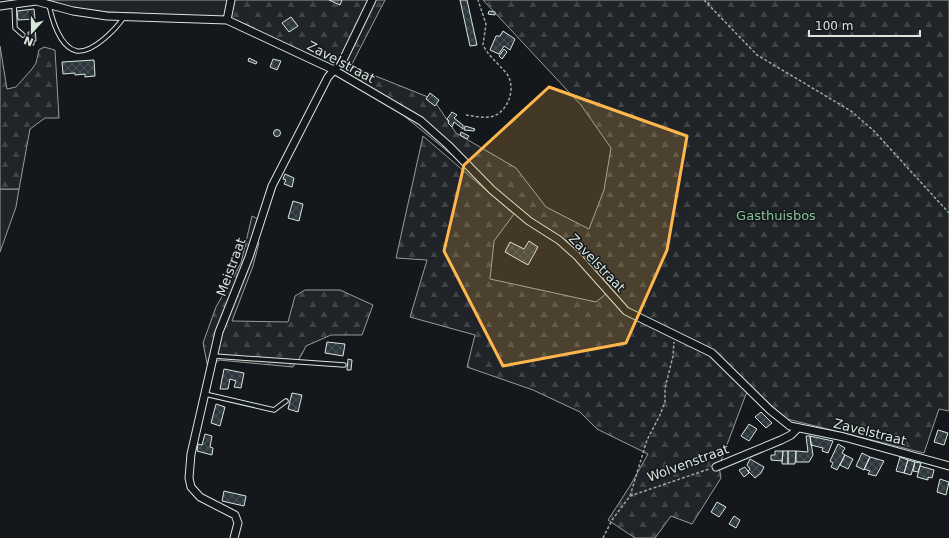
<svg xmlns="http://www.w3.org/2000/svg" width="949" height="538" viewBox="0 0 949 538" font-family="'DejaVu Sans',sans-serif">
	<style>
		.grass { fill: #202428; stroke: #939e99 }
		.forest { fill: url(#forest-firs); stroke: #939e99 }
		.building { fill: url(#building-cross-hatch); stroke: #d8e6dc }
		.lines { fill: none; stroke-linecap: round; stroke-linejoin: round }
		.service-casing { stroke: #d8e6dc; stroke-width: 5.5 }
		.minor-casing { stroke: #d8e6dc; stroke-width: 9 }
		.path { stroke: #9da8a2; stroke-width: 1.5; stroke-dasharray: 3 2; stroke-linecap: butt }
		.service { stroke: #14181c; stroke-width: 3.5 }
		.minor { stroke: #14181c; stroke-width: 7 }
		.marked { fill: #ffb74d; fill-opacity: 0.2; stroke: #ffb74d; stroke-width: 3; stroke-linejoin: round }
		.labels { text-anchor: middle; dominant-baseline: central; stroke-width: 3; stroke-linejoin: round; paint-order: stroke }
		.street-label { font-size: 13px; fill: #d8e6dc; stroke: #14181c }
		.park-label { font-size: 13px; fill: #8ac095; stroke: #14181c }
	</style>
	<defs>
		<pattern id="forest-firs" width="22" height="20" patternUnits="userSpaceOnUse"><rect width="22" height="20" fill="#202428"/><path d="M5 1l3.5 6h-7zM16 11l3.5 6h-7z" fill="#404447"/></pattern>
		<pattern id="building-cross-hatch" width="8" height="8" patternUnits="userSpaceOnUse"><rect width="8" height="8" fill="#2c363c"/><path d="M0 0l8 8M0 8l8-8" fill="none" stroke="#4a5358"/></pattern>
	</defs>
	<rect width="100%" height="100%" fill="#14181c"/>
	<path class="grass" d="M47,0h180l-3,17 -117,-5 -35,-4z
		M0,189h19l-3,18 -16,45z"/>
	<path class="forest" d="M233,0h152l-35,68 -11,1 -109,-51z
		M483,0h466v411l-10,-2 -15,44 -137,-34 -38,-33 -30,80 2,12 -29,46 -21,-8 -16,22h-20l-27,-18 22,-34 18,-32 -51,-25 -17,-17 -47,-22 -66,-23 8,-32 -65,-18 17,-57 -31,-2 27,-122 91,78 -20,27 -4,38 106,23 16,-13 -35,-42 -44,-26 -157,-128 -15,-6 2,-16 70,28 23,34 60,35 30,39 43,22 15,-39 7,-42 -30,-43z
		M0,46l7,43 9,-2 16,-18 4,-6 3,-13 5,-3 11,3 4,68h-14l-15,11 -11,60h-19z
		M252,216l6,3 -7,22 8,2 -6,23 -21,55 56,1 7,-26 10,-6h35l33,15 -11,30h-31l-25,11 -5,10 -8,11 -74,-7 -11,8 -5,-25 13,-36 25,-44z"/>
	<path class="building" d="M329,0h13l-2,5z
		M460,0h7l10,45 -7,1z
		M34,9l1,10 -17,1 -1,-9z
		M489,11l6,1v3l-7,-1z
		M291,17l7,9 -9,6 -7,-9z
		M31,26h4l1,15h-2v4h-5l-1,-13h3z
		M503,31l12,8 -5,11 -6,-4 -5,8 -9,-4 6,-14h4z
		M504,49l3,3 -5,7 -3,-3z
		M249,58l8,4 -1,2 -8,-3z
		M273,59l8,2 -4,9 -7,-3z
		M94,60l1,16 -10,1v-3l-10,1v-2l-12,1 -1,-12z
		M430,93l9,7 -4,6 -9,-7z
		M452,112l5,3 -3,3 9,7v4l-9,-7 -2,5 -4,-4 1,-2 -2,-2z
		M465,126l10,3 -1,2 -10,-1z
		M273.5 133a3.5 3.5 0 1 1 7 0a3.5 3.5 0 1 1-7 0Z
		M461,132l8,4 -2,3 -7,-4z
		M285,174l9,4 -2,9 -8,-3 2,-4 -3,-1z
		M293,201l10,3 -4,17 -11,-3z
		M529,241l9,6 -10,18 -23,-13 5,-10 14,7z
		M327,342l18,2 -2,12 -18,-3z
		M348,359l4,1 -1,10h-4z
		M224,369l20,4 -3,15 -7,-1 2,-6 -6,-2 -2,10h-8z
		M292,393l10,2 -4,17 -10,-3z
		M216,404l9,3 -5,19 -9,-3z
		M761,412l11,11 -6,5 -11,-11z
		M749,424l8,5 -8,12 -8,-5z
		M938,430l10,3 -4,12 -10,-3z
		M205,434l7,2 -2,11 3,1 -1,7 -15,-4 1,-7 4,1z
		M806,436h4l3,19 -4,7h-13v-11l12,1z
		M810,436l23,5 -5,12 -6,-2 1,-3 -12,-3z
		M838,444l7,4 -3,5 3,2 -8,15 -6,-3 2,-4 -3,-2z
		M775,451h8l-1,10 -11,-1v-5h4z
		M783,451h5v13h-6z
		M788,451h8l-1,13h-7z
		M862,453l8,4 -6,13 -8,-4z
		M845,455l8,4 -5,10 -8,-4z
		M870,457l14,4 -8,15 -8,-2 2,-3 -6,-2z
		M900,457l8,3 -4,13 -8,-2z
		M750,459l14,8 -3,6 -6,5 -7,-7 2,-2 -3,-4z
		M908,460l7,2 -4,13 -7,-2z
		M915,462l6,1 -3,9 -5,-1z
		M920,466l14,4 -2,8 -4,-1v3l-11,-3z
		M745,467l4,6 -5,4 -5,-7z
		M940,479l9,3 -3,13 -9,-3z
		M224,491l22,5 -2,10 -22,-5z
		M717,502l9,5 -7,10 -8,-5z
		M734,516l6,4 -4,8 -7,-4z"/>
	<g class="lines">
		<g class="service-casing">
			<path id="service" d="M14,3l1,25 8,7
				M49,5c3,14 11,43 28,46 16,2 39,-22 47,-34
				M214,356l130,9
				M205,394l69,16 12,-9"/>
		</g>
		<g class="minor-casing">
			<path id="minor" d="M0,6l36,-5 37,10 34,5 120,4 107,50 87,51 27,24 44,45 37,31 30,19 18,16 49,55 86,42 58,57 20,16 54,11 105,29
				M227,20l4,-20
				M716,467l65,-27 10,-5 7,-7
				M234,538l4,-15 -3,-8 -35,-18 -9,-10 -2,-9 2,-24 28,-122 30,-75 23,-71 56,-109 15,-17 29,-60"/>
		</g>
		<path class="path" d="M704,0l53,55 94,56 22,19 76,83
			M708,5l1,-5
			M466,115c9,1 19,4 28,1 15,-6 22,-29 13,-42 -8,-10 -18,-17 -24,-29l3,-21 -8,-24
			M630,496l17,-56 13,-25 5,-13v-14l8,-32 1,-14
			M603,538l9,-18 18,-24 79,-27"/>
		<use href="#service" class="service"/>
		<use href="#minor" class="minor"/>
	</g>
	<path class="marked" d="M549,87l138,49 -20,114 -41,93 -123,23 -59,-115 20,-86z"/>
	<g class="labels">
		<g class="street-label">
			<text transform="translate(341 62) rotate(28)">Zavelstraat</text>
			<text transform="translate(597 263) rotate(46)">Zavelstraat</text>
			<text transform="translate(231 267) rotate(-70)">Meistraat</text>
			<text transform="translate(870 432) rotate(14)">Zavelstraat</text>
			<text transform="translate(688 463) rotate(-20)">Wolvenstraat</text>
		</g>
		<g class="park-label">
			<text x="776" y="215">Gasthuisbos</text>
		</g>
	</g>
	<g transform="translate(32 32) rotate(201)" stroke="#14181c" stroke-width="3" paint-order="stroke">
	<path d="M0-3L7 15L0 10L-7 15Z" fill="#d8e6dc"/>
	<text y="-6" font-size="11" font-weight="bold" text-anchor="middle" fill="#d8e6dc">N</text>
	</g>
	<path d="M809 30v6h111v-6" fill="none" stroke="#d8e6dc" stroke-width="2"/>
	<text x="815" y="30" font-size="12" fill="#d8e6dc" stroke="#14181c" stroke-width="3" paint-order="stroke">100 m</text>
</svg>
